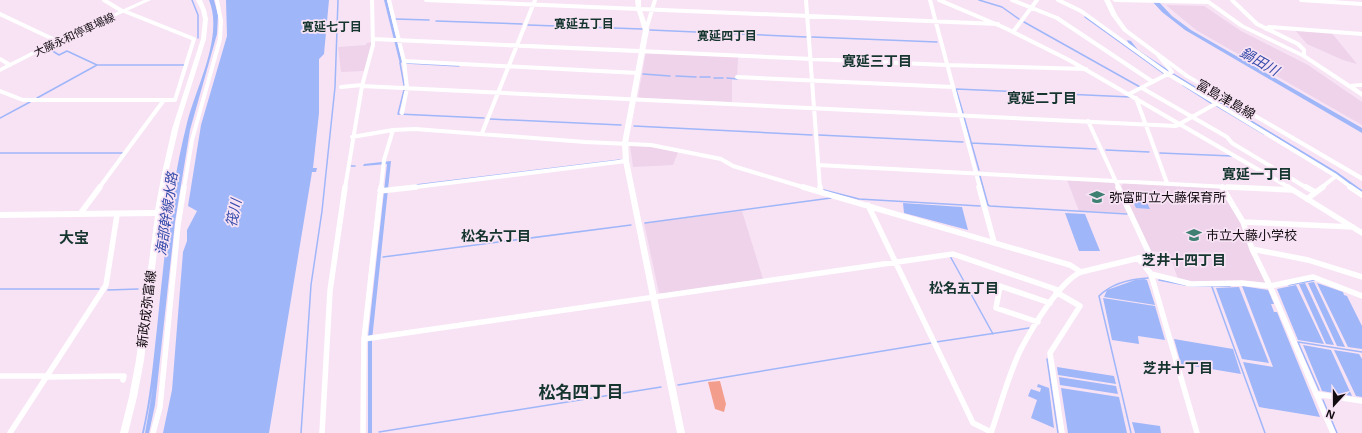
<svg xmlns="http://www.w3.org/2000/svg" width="1362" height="433" viewBox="0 0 1362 433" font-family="'Open Sans','Noto Sans JP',sans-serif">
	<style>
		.built { fill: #eed3ea }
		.green { fill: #f39e8d }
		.water { fill: #9fb6f9 }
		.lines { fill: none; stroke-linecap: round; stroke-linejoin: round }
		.stream { stroke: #9fb6f9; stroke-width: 1.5 }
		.street-far1 { stroke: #fff; stroke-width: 4 }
		.street { stroke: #fff; stroke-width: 5.5 }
		.secondary { fill: #fff; fill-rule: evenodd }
		.labels { text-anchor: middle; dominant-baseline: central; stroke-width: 3.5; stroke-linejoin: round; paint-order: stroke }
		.far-street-label { font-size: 11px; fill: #120c11; stroke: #f8e3f5 }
		.far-neighbourhood-label { font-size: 12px; font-weight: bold; fill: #15352e; stroke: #f8e3f5 }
		.street-label { font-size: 13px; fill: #120c11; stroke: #f8e3f5 }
		.poi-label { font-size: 13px; fill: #120c11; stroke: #f8e3f5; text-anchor: start }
		.neighbourhood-label { font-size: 14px; font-weight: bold; fill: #15352e; stroke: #f8e3f5 }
		.water-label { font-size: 14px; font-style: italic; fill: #354baa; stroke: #f8e3f5 }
		.quarter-label { font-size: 15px; font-weight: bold; fill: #15352e; stroke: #f8e3f5 }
		.near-neighbourhood-label { font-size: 17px; font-weight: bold; fill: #15352e; stroke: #f8e3f5 }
	</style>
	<rect width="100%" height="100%" fill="#f8e3f5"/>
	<path class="built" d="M1166,5l38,1 37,25 67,34 54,37v23l-166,-95z
		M1295,30l36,2 26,32 -14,-4 -36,-16z
		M372,42l-8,29 -23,1 -3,-25 28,-2v-2z
		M646,52l92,5 -1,21h-5v24l-92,-4 -2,-1z
		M630,145l20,1 28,6 -5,13 -40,2z
		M1067,180l45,2 3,2 13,29 -49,-2z
		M1124,183l95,5 3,2 19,32 25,62 -75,-2 -13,-3 -9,-26 -19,-2 -29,-65z
		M742,211l21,68 -101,15 -3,-1 -15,-70z"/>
	<path class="green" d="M720,381l6,23 -2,8 -9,-3 -7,-27z"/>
	<path class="water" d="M209,0h5l4,15 -1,19 -27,96 -15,92 -20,183 -6,28h-4l8,-46 -9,46h-2c8,-34 11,-70 15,-105 7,-68 13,-138 30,-205 9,-36 37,-87 22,-123z
		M226,0h103l-5,54 -5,5v54l-6,55h4l-1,4h-4l-43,261h-106l9,-43 11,-138 4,-11v-11l10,-19 -9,-5 13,-81 26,-89z
		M384,0h3l15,62 -2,2z
		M1151,0h6l15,16 19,14 171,98v5l-177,-103 -23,-18z
		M1127,40l4,1 7,9 35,23 164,99 25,18v3c-75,-53 -158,-95 -233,-148z
		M391,161l-19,179v93h-4v-96l19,-173 -24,2 1,-2z
		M1129,193h13l8,16 -14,-1z
		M903,203l59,4 6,23 -64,-17z
		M1065,213l20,1 15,37h-21z
		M1144,279l3,1 8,25 -51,-8 3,-7 28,-10z
		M1314,282l31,65 -8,-1 -29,-63z
		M1305,283l29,62 -8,-1 -27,-60z
		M1317,283l26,9 1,3 3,1 15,30v23l-14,-2z
		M1296,285l28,59 -26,-4 -21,-51z
		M1242,286l26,4 6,14h-3l3,8h3l43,105 -61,-10 -16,-45 30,5z
		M1239,287l30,76 -27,-4 -26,-71z
		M1103,298l52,8 10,34 -27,-4 1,8 -27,-4z
		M1174,339l59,10 8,25 -60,-10z
		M1303,345l28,5 21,46 -30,-5z
		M1334,350l25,4 3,5v38l-6,-1z
		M1057,367l57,9 2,8 -58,-9z
		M1059,377l57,9 2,8 -58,-9z
		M1038,384l11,4 5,40 -23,-10 6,-18 -9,-4 3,-7 9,3 1,-4 -4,-1z
		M1061,388l58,9 8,36h-59z
		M1132,422l28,4 1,7h-26z"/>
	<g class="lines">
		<path class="stream" d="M192,0l6,15v23
			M979,0l23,7 17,12
			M1085,17l78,56
			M395,19l34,1
			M436,21l86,3
			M1024,22l116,65
			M528,25l114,4
			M650,30l156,7
			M812,37l125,5
			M46,45l7,-4
			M48,48l11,7 8,-4 30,14h87
			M400,63l4,22
			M406,63l53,3
			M643,74l27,2
			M676,76l20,1
			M700,77h10
			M714,78h9
			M727,78l10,1
			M1183,85l28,18
			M404,90l-6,24 86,4
			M37,98l60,-33
			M1217,106l47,28
			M963,113l-7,-24 174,8
			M964,117l15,53
			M0,118l30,-16
			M490,119l131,6
			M634,126l178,9
			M819,135l144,7
			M971,143l125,6
			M1106,150l43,2
			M0,153h123
			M1160,153l72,3
			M351,166h4
			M980,176l8,29 2,1 137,8
			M416,185l204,-25
			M824,190l35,9 121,7
			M645,223l186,-25
			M950,256l43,78
			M383,257l248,-32
			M1159,280l26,5
			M1289,285l26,-5
			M1190,286h40
			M1212,287l53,146
			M0,289h99
			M108,290l30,-1
			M936,342l93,-14
			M1047,359l11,74
			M678,385l253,-42
			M1319,390l-21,-48 64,10
			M1323,400l14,33
			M379,432l282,-45
			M301,433l10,-148 11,-74 13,-124 3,-87
			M1131,433l-32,-137c13,-13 31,-17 49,-18"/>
		<path class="street-far1" d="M104,0l18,11
			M389,0l15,61 3,27 -5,25
			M426,0l572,24
			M806,0l14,188
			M930,0l50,188
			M939,0l66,28 64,32 221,128
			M1012,0l45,18 96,64
			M1058,0l23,11 87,63 168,102 16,12
			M1232,0l25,24 41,20 6,6v6
			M1301,0l61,4
			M0,14l57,27
			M1266,29l3,-2 93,7
			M646,30l9,-30
			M1013,32l24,-32
			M373,39l573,26 140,4
			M0,59l10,6
			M404,61l234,12
			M737,77l216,10
			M362,86l814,40 48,-27
			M341,87l21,-2
			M1142,88l85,49 5,6 75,45
			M0,91l23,9h152l19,-61 -70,-28
			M1129,94l43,-22 -14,-17
			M1136,98l31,85
			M1088,121l31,67
			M482,133l53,-133
			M352,137l41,-7 22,-1 170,13 66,3 70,14 12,7 73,22
			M818,165l428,23
			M99,188l65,-88
			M184,188l8,-48 28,-101 1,-18 -4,-21
			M345,188l17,-102 11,-41 -1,-45
			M381,188l3,-28 9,-30
			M408,188l218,-27
			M1321,188l15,-12"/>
		<path class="street" d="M803,187l267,78 11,7
			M820,187v4
			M979,187l15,55
			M1222,187l21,35 9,27 18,37 63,147
			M1227,187l65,3
			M1288,187l74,46
			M1306,187l9,5
			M1350,187l12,8
			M380,191l36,-4
			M1307,199l16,-12
			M868,205l105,218 18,9
			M80,214l20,-27
			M1243,222l110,5
			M1252,249l56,11 54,17
			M1138,258l13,16 46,159
			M1151,274l40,10 51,-1 28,3 43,-9 49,19
			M1056,292l24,14 -30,47 12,80
			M1038,322l-42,-14 4,-22 50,17
			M364,339l589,-85 105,36
			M0,376h48
			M46,377l78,-1 -1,4
			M1316,394l46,7
			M10,433l96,-148 11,-70
			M153,433l7,-26 18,-182 6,-38
			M322,433l8,-142 15,-104
			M363,433l1,-94 17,-152
			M991,433c9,-26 18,-60 30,-84 11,-21 39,-68 60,-77l66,-16 2,-3 -31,-66"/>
		<path class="secondary" d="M144,0h7l-92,42 -59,30v-4l55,-28z
			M196,0h6l4,10 2,9 -2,20 -26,83 -12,51 -6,37 -18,150 -7,37 -9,36h-8l9,-36 7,-37 19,-144 -155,2v-6l155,-2 7,-37 10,-44 29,-90 2,-20 -2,-9z
			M635,0h6v8l8,22 -21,113 1,18 56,272h-8l-54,-272 -1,-18 21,-113 -7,-22z
			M1104,0h6l7,15 10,14 62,46 173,101v5l-177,-104 -62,-46 -12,-16z
			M1112,0h97l35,25 62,30 44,29 12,-1v4h-7l7,5v5l-60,-40 -62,-30 -32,-23 -93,-2z"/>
	</g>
	<defs>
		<g id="school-bare" transform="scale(1.2)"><path d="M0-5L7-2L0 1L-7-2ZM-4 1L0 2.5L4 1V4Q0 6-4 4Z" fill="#3e8072" stroke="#f8e3f5" stroke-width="2.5" paint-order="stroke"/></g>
	</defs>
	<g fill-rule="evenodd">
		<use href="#school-bare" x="1097" y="197"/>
		<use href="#school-bare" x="1194" y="235"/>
	</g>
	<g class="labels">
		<g class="far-street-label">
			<text transform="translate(74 34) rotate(-25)">大藤永和停車場線</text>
		</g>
		<g class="far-neighbourhood-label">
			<text x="584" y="23">寛延五丁目</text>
			<text x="332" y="26">寛延七丁目</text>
			<text x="727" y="35">寛延四丁目</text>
		</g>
		<g class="street-label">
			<text transform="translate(1226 99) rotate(30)">富島津島線</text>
			<text transform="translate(146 309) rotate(-83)">新政成弥富線</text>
		</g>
		<g class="poi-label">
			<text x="1109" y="197">弥富町立大藤保育所</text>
			<text x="1206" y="235">市立大藤小学校</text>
		</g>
		<g class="neighbourhood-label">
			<text x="877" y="60">寛延三丁目</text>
			<text x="1042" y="97">寛延二丁目</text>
			<text x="1257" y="173">寛延一丁目</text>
			<text x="496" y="235">松名六丁目</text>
			<text x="1184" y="259">芝井十四丁目</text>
			<text x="964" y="287">松名五丁目</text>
			<text x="1178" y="367">芝井十丁目</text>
		</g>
		<g class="water-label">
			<text transform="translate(1260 61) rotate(30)">鍋田川</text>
			<text transform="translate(233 213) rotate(-79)">筏川</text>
			<text transform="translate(166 214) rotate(-82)">海部幹線水路</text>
		</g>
		<g class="quarter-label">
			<text x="74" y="237">大宝</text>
		</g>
		<g class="near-neighbourhood-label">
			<text x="581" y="391">松名四丁目</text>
		</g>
	</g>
	<g transform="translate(1334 405) rotate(201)" stroke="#f8e3f5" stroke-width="3" paint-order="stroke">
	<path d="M0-3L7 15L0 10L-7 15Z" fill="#120c11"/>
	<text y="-6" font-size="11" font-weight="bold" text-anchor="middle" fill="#120c11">N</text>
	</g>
</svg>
